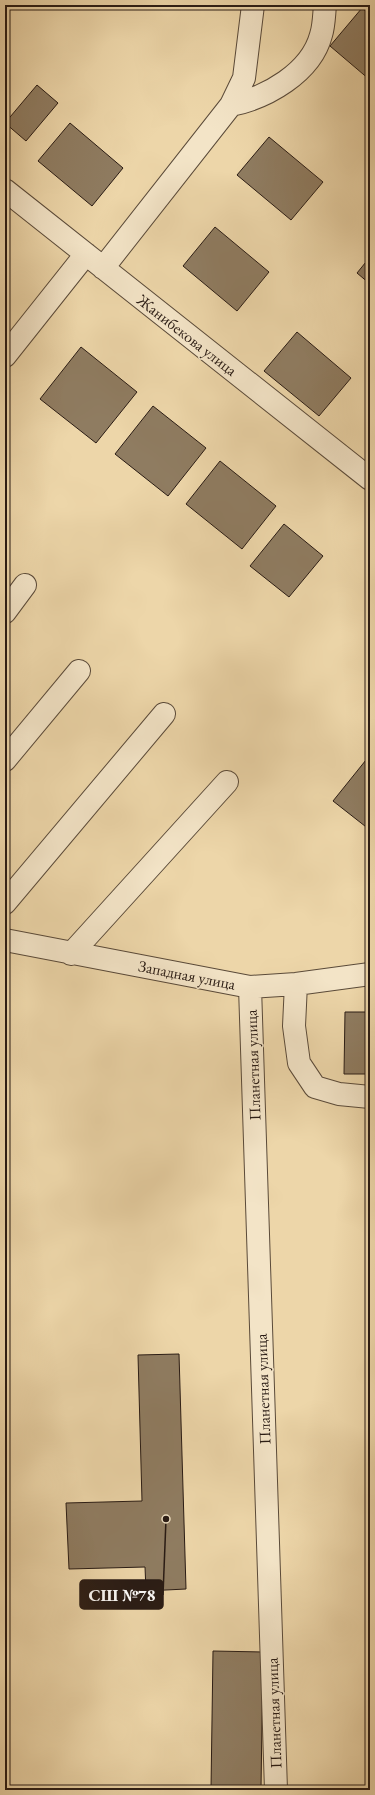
<svg xmlns="http://www.w3.org/2000/svg" width="375" height="1795" viewBox="0 0 375 1795" font-family="'EB Garamond',serif">
	<style>
		.building { fill: #8f7c61; stroke: #291b14 }
		.lines { fill: none; stroke-linecap: round; stroke-linejoin: round }
		.minor-casing { stroke: #5a4a39; stroke-width: 24 }
		.minor { stroke: #f3e4c7; stroke-width: 22 }
		.labels { text-anchor: middle; dominant-baseline: central; stroke-width: 3; stroke-linejoin: round; paint-order: stroke }
		.street-label { font-size: 16px; fill: #291b14; stroke: #f3e4c7 }
		.leader { fill: none; stroke: #291b14; stroke-width: 1.5 }
		.callout-dot { fill: #291b14; stroke: #f3e4c7; stroke-width: 1.5 }
		.callout { fill: #291b14; stroke: #291b14; stroke-width: 1.5 }
		.callout-label { font-size: 17px; text-anchor: middle; font-weight: bold; fill: #fff }
	</style>
	<rect width="100%" height="100%" fill="#edd6a9"/>
	<filter id="stains"><feTurbulence type="fractalNoise" baseFrequency=".005" numOctaves="4"/><feColorMatrix values="0 0 0 0 .2 0 0 0 0 .09 0 0 0 0 .02 0 0 0 .5 -.17"/></filter>
	<radialGradient id="worn" r=".72"><stop offset=".6" stop-color="#630" stop-opacity="0"/><stop offset="1" stop-color="#630" stop-opacity=".3"/></radialGradient>
	<path class="building" d="M362,8l8,7v65l-40,-34z
		M37,85l21,18 -32,38 -21,-18z
		M70,123l53,45 -31,38 -54,-45z
		M269,137l54,45 -32,38 -54,-45z
		M215,227l54,45 -32,39 -54,-45z
		M370,257v27l-13,-11z
		M297,332l54,46 -32,38 -55,-45z
		M81,347l56,45 -41,51 -56,-44z
		M153,406l53,42 -38,48 -53,-42z
		M220,461l56,45 -34,43 -56,-45z
		M284,524l39,32 -34,41 -39,-31z
		M370,755v75l-37,-29z
		M345,1012h25v62h-26z
		M179,1354l7,235 -40,2 -1,-24 -76,2 -3,-66 76,-2 -4,-146z
		M213,1651l50,1 -2,137h-50z"/>
	<g class="lines">
		<g class="minor-casing">
			<path id="minor" d="M231,105c35,-7 80,-32 90,-70 3,-9 3,-20 4,-30
				M5,190l365,289
				M103,268l128,-163 13,-27 9,-73
				M5,356l81,-102
				M5,612l20,-27
				M5,760l74,-89
				M5,903l159,-189
				M5,940l245,47 46,-3 74,-10
				M71,954l156,-172
				M296,984l-2,42 5,37 16,24 24,7 31,3
				M250,987l26,803"/>
		</g>
		<use href="#minor" class="minor"/>
	</g>
	<g class="labels">
		<g class="street-label">
			<text transform="translate(187 335) rotate(38)">Жанибекова улица</text>
			<text transform="translate(187 975) rotate(11)">Западная улица</text>
			<text transform="translate(253 1065) rotate(-92)">Планетная улица</text>
			<text transform="translate(263 1389) rotate(-92)">Планетная улица</text>
			<text transform="translate(274 1713) rotate(-92)">Планетная улица</text>
		</g>
	</g>
	<path class="leader" d="M166 1519L163 1595"/>
	<circle class="callout-dot" cx="166" cy="1519" r="4"/>
	<rect class="callout" x="80" y="1580" width="83" height="29" rx="4"/>
	<g class="callout-label">
		<text x="122" y="1601">СШ №78</text>
	</g>
	<rect width="375" height="1795" fill="none" stroke="#edd6a9" stroke-width="20"/>
	<rect x="6" y="6" width="363" height="1783" fill="none" stroke="#291b14" stroke-width="2"/>
	<rect x="10" y="10" width="355" height="1775" fill="none" stroke="#291b14"/>
	<rect width="100%" height="100%" filter="url(#stains)"/>
	<rect width="100%" height="100%" fill="url(#worn)"/>
</svg>
